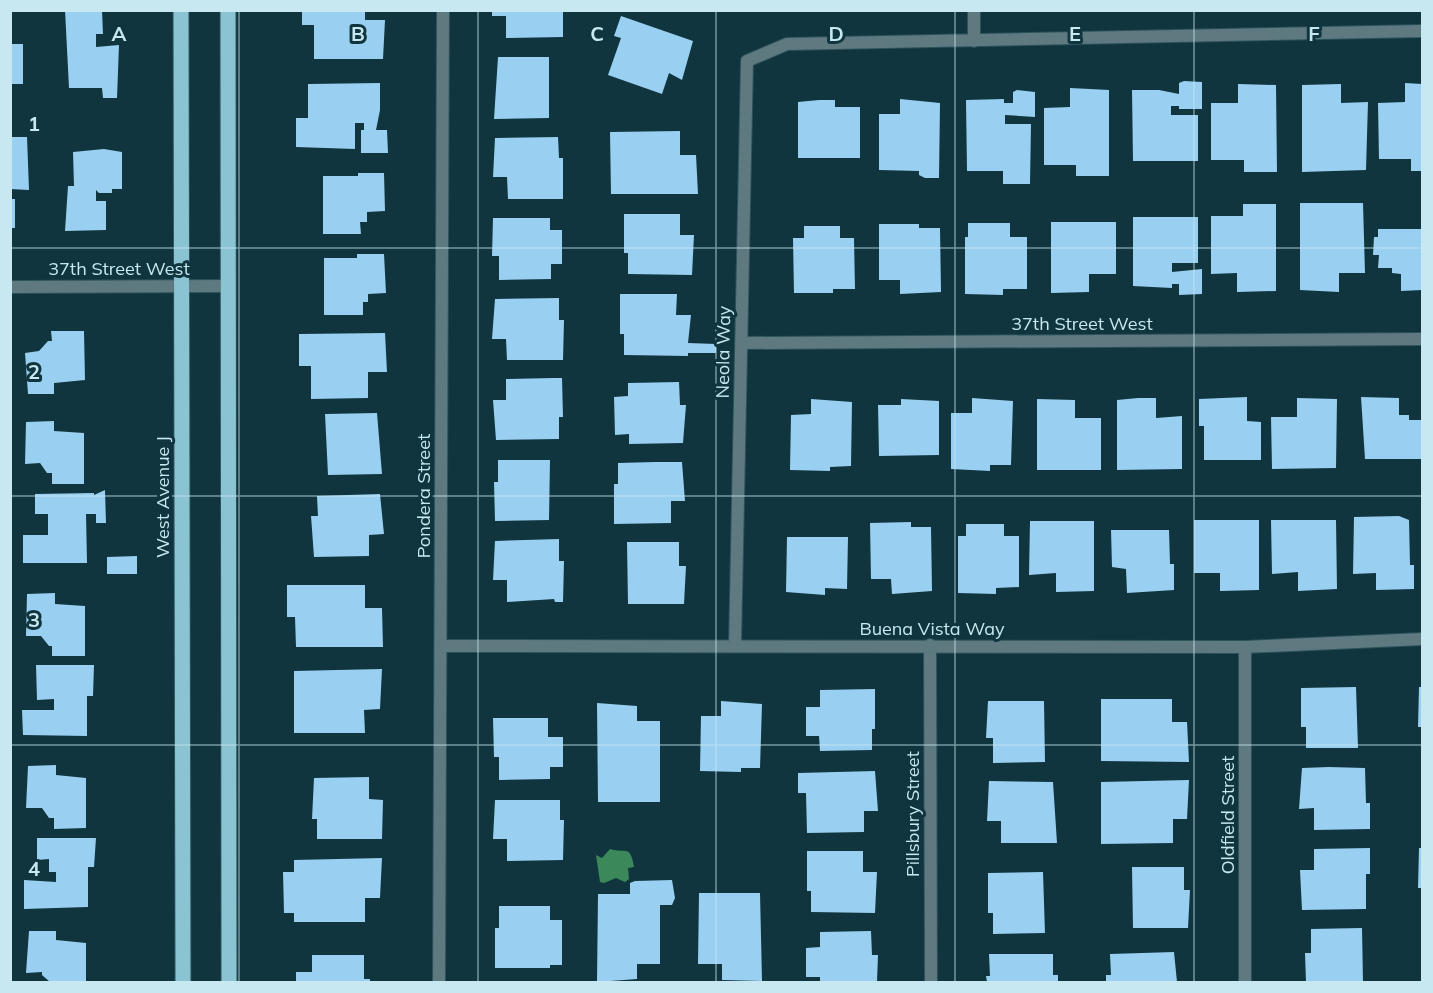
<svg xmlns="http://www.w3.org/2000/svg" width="1433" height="993" viewBox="0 0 1433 993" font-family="Mulish,sans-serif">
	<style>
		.water { fill: #3b895b }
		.building { fill: #99d0f1 }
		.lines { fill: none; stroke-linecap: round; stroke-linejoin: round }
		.minor-casing { stroke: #2d525b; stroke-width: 14 }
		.primary-casing { stroke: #2d525b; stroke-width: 17 }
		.minor { stroke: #5e7980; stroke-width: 12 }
		.primary { stroke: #8ac3d1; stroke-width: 15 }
		.grid { fill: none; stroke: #c7e8f1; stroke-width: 1.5; stroke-opacity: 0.55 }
		.labels { text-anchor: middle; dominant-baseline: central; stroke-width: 6; stroke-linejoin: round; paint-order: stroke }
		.street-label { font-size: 18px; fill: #c7e8f1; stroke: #10353e }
		.grid-label { font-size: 20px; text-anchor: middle; font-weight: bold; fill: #c7e8f1; stroke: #10353e; stroke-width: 6; stroke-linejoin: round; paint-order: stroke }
	</style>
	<rect width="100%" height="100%" fill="#10353e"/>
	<path class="water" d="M610,849c17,5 20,-5 24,18l-6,1 1,11 -4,3 -9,-4 -12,5 -4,-1 -4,-27 6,3z"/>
	<path class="building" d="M65,10h37l1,24h-7v13l23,-2 -2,53h-14l-1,-10h-33z
		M302,10h63v10h20l-2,39h-69v-34h-12z
		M492,10h71v27l-57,1v-22h-14z
		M621,16l72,25 -11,39 -13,-7 -7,21 -54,-19 13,-37 -7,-2z
		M10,44h13v40h-13z
		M498,57h51v61l-55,1z
		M1184,81l18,1v27h-23v-3h-8v9h27v46h-65l-1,-71h27l20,4v-11z
		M380,83v27l-4,20h11l1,23h-27v-23h3v-7h-9v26l-59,-2v-29h12v-34z
		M1405,83l17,1v87h-11v-12h-32l-1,-56 27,-1z
		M1238,84l38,1 1,87h-33v-12h-33v-57h27z
		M1341,84v19l27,-1 -2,68 -64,2v-87z
		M1070,88l39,2v86h-33v-11h-32v-57l26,-1z
		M1017,90l18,2v25l-30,-2v9h26l-1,60h-27v-13h-36l-1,-71 38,-1v4h9v-11z
		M900,99l40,4 -1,75h-14l-6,-3v-4l-40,-1v-56h21z
		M819,100h16v7h25v51h-62v-56z
		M680,131v24h16l2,39h-87l-1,-62z
		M10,137h17l2,53 -19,-1z
		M558,137l1,21h4v41h-55l-1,-22h-14l2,-39z
		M104,149l18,3v37h-10v4h-13l-3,-3v11h10v29l-41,1 3,-45h6l-1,-34z
		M358,173h26l1,38 -18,1v10h-7l1,12h-38v-58h35z
		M10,199h5v29h-5z
		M1300,203h63l2,70h-26v19l-39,-2z
		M1243,204h33v87l-39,1v-19l-26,1v-58h32z
		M624,214h56v21h14l-2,40 -64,-1v-21h-4z
		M1133,217h65v46h-26v9l30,-3v25l-23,1v-11h-7v4l-39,-2z
		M493,218h57v12h12v34h-11v15l-52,1v-24h-7z
		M1051,222h65v52h-27v18l-38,1z
		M968,223h42v14h17v52h-24v6l-38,-1v-57h3z
		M879,224h40v4h21l1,64 -41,2v-14h-21z
		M804,226h36v12h14l1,51h-22v4h-39l-1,-55h11z
		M1378,229h44v61l-21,1v-17l-9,-1v-5h-14l1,-13h-6l1,-18h4z
		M357,254h27l2,39 -18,1v8h-5v13h-39v-57h33z
		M620,294h57l-1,21h15l-3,28 28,1v9h-28v3l-64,-1v-21h-4z
		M559,298v22h5l-1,40h-56l-1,-21h-14l3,-40z
		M51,331h33l1,49 -31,3v11h-26l-3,-41 14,-2 9,-10h4z
		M385,333l2,39h-19v26l-57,1v-33h-12v-32z
		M553,378h9l1,39h-4v22l-63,1 -3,-40h13v-21z
		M679,382l1,23h6l-3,38 -54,1v-10l-14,1 -1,-38 14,-1v-13z
		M1247,397v24l14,1v38h-57v-34h-5v-27z
		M1361,397l38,1v17h10v5h13v39h-57z
		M972,398l41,3 -2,64h-21v6l-39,-2v-56h21z
		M1138,398h18v20l26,-2v53l-65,1v-70z
		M1297,398l40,1 -1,69 -64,1 -1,-52h26z
		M811,399l41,3 -1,64 -21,1v4l-40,-1 1,-55 20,-1z
		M901,399l38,2v54l-60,1 -1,-51h23z
		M1037,399l38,1v18h26v52h-64z
		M377,413l5,61 -54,1 -3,-61z
		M54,421v10l30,2v51h-32v-11h-5l-7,-10 -15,1 1,-42z
		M498,460h52l-1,60 -54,1 -1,-39h4z
		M655,462h27l3,39h-14v22l-57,1v-40h4v-21z
		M105,490l1,33h-10v-9h-10l1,49h-64v-28h25v-21h-13v-20l59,-1v2z
		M380,494l4,40 -15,1v21l-55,1 -3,-41h7l-1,-20z
		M1399,516l10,4 1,45h4v24l-38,1v-17l-23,1 1,-57z
		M1194,520h65v70l-39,1v-18h-26z
		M1271,520h65l1,69 -39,2v-19l-26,2z
		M1030,521h64v70l-38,1v-19l-27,2z
		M911,522v5h20l1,64 -40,3 -1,-15h-20l-1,-56z
		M966,524h38v12h15v51l-23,1v6l-38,-1v-57h8z
		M1111,530h58l1,34h4v26l-47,3 -1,-24 -14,-2z
		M787,537h61l-1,52 -22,-1v7l-39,-3z
		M559,539v22h5l-1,41h-8l-1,-3 -47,3v-22h-14l2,-39z
		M627,542h52v24h7l-2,38h-56z
		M137,556v18h-30v-17z
		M287,585h78v23h17l1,39h-87l-1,-30h-8z
		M55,593v11l30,2v50h-33v-10h-3l-8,-10h-15l1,-42z
		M36,665h58l-1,31h-6v40l-64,-1 -1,-25h32v-11l-17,1z
		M382,669l-2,40 -16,1 1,23h-71v-62z
		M1356,687l2,61h-52v-21h-5v-39z
		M1419,687h3v40h-4z
		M875,689v40h-3v21l-52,1 -1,-15h-13v-29h14v-17z
		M1101,699h71v23h15l2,40 -88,-1z
		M721,701l41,3 -2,64h-19v4l-41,-1 1,-55h20z
		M988,701h56l1,61 -52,1v-25h-7z
		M597,703l40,3v15h23v81h-62z
		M493,718h55v19h15v30h-13v12l-51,1v-23h-5z
		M56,765v10l30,3v50l-32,1v-11h-5l-7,-10h-16l2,-42z
		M1329,767l36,1 1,35h4v26l-56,1v-22l-15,1 3,-41z
		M875,771l3,40h-14v21l-57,1 -1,-40h-8v-20z
		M369,777v22l14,1 -1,39h-65v-20h-5l2,-41z
		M1189,780l-2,39h-14v24l-72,1v-62z
		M989,781l64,1 4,61h-56v-22h-14z
		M495,800h65v20h4l-1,40 -56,1v-22h-14z
		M37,838h59l-2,29h-6v40l-64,2v-29l32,2v-10h-7v-13l-12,1z
		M1370,848v26h-4v35l-64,1 -2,-40h14v-21z
		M1419,848h3v40h-4z
		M807,851h56v21h14l-2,41 -64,-1v-21h-4z
		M382,858l-2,40h-15v24h-71v-9h-10l-1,-41h11v-12z
		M1132,867h52v23h6l-2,38h-55z
		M1043,872l2,61 -52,1v-21h-5v-40z
		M672,880l3,18 -3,7h-12v59h-23v15l-40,3 1,-88h32v-11l5,-2z
		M699,893h61l2,88 -40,-1v-16h-24z
		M499,906h51v14h12v45h-12v3h-55v-40h4z
		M1362,928l1,54h-57l-1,-29h6v-24z
		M29,931h27v9l30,3v39h-36l-8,-7v-3l-16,1z
		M871,931l1,24h6l-1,27h-57v-5h-14v-29l14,-1v-15z
		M1174,952l3,30h-71v-7h5l-1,-21z
		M989,954h64v21h5v7h-71l-1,-6h4z
		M312,955h52v24h6v3h-74v-10h16z"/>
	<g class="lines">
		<g class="minor-casing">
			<path id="minor" d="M974,41v-31
				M10,287l218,-1
				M741,343l681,-4
				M735,645l12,-584 40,-17 635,-13
				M930,645l1,337
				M441,646l804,1 177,-8
				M439,982l4,-972
				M1245,982v-335"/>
		</g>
		<g class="primary-casing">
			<path id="primary" d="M181,10l2,972
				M228,10l1,972"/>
		</g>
		<use href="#minor" class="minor"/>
		<use href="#primary" class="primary"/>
	</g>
	<path class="grid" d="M239,10v972M478,10v972M716,10v972M955,10v972M1194,10v972M10,248h1412M10,496h1412M10,745h1412"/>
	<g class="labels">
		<g class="street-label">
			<text x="119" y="268">37th Street West</text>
			<text x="1082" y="323">37th Street West</text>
			<text transform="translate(723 352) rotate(-89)">Neola Way</text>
			<text transform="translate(423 496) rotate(-90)">Pondera Street</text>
			<text transform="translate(162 497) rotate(-90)">West Avenue J</text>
			<text x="932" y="628">Buena Vista Way</text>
			<text transform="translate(912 814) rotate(-90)">Pillsbury Street</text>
			<text transform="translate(1227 815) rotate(-90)">Oldfield Street</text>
		</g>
	</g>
	<g class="grid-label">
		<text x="119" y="41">A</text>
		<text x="358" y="41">B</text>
		<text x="597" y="41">C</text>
		<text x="836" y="41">D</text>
		<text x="1075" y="41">E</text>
		<text x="1314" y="41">F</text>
		<text x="34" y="131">1</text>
		<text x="34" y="379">2</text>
		<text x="34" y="627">3</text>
		<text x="34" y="876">4</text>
	</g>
	<rect width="1433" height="993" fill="none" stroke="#c7e8f1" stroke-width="24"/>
</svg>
